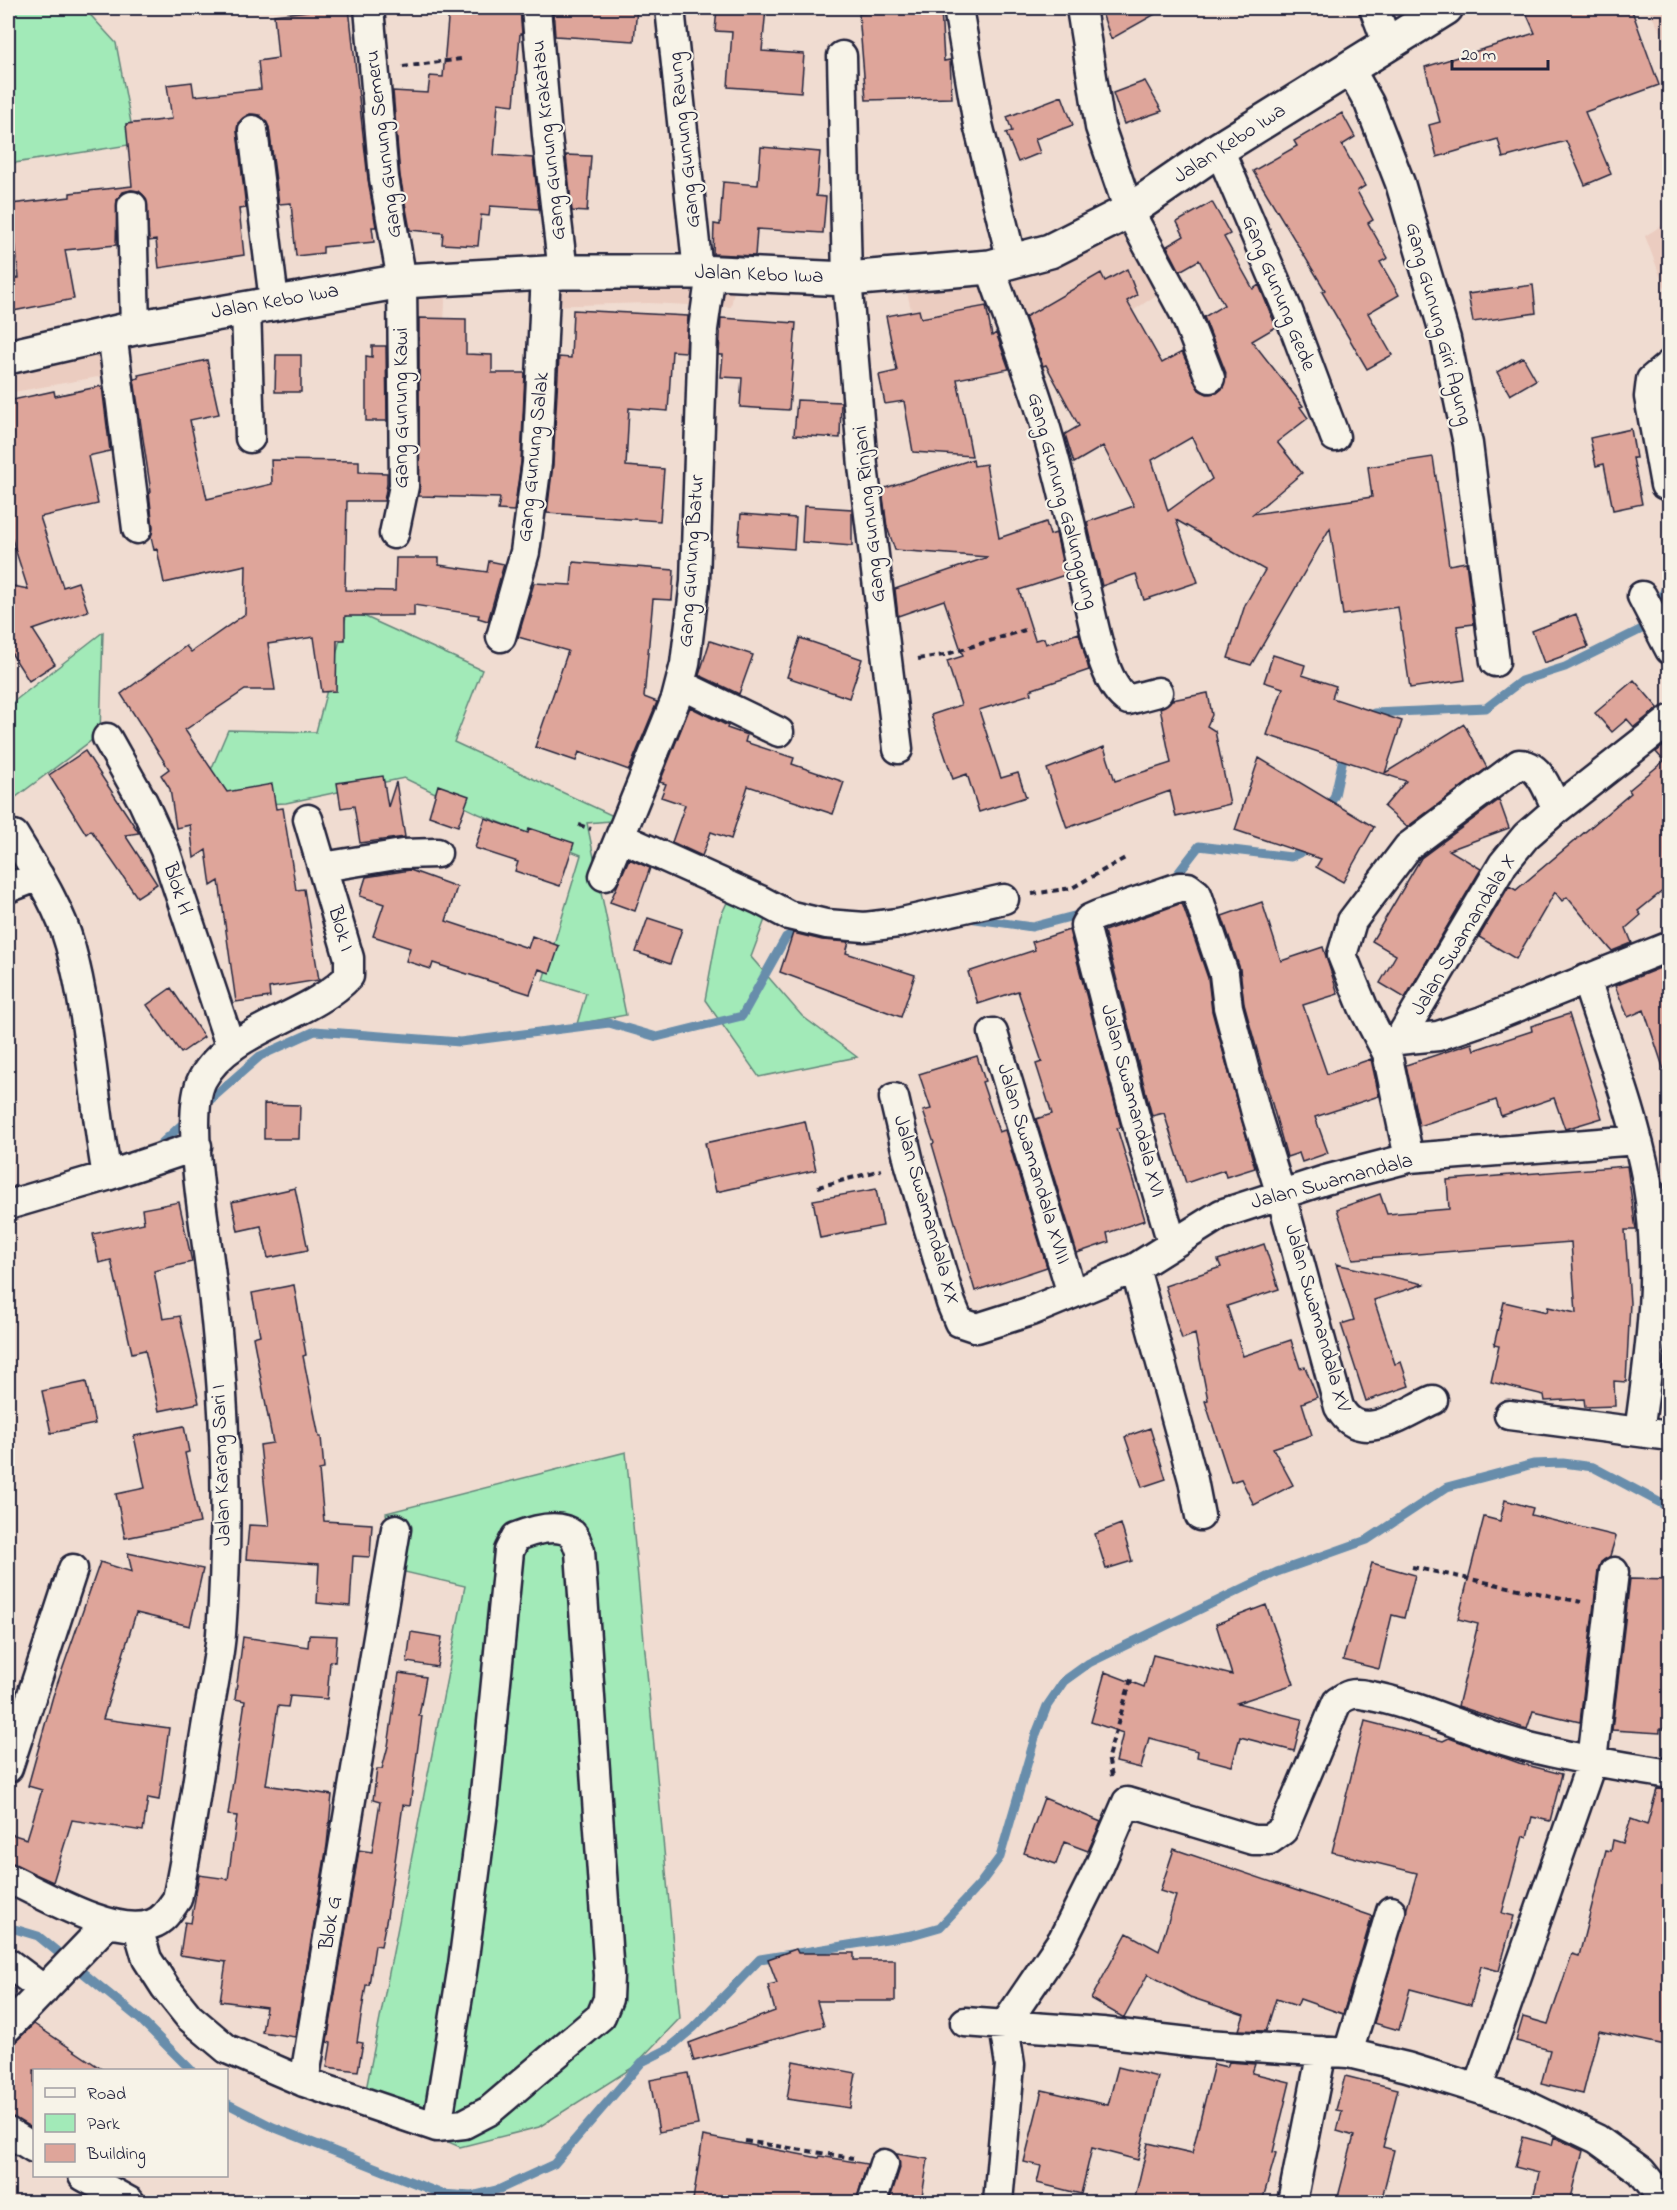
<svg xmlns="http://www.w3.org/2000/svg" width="1677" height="2210" viewBox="0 0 1677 2210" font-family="'Indie Flower',sans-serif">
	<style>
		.built { fill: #ebccc0 }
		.green { fill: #a2eab8; stroke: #62867a; stroke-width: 1.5 }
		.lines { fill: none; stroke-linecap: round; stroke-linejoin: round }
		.stream { stroke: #678dab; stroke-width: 9 }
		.building { fill: #dea59a; stroke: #22223b; stroke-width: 1.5; fill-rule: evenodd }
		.street-casing { stroke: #22223b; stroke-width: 33 }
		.secondary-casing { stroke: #22223b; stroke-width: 38 }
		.path { stroke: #22223b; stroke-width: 4; stroke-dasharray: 6 4.5; stroke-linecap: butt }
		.street { stroke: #f7f3e8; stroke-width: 28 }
		.secondary { stroke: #f7f3e8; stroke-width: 33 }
		.labels { text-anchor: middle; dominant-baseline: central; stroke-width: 4.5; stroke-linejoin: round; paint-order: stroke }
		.street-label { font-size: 21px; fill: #22223b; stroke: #f7f3e8 }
	</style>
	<rect width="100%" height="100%" fill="#f0dcd1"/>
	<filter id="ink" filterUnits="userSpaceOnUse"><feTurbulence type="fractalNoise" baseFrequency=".0167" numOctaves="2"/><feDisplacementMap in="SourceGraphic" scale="12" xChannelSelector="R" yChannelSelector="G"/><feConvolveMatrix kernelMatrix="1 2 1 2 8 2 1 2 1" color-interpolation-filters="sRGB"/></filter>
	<g filter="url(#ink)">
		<path class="built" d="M1647,8h22v38z
			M1123,213l48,72 -153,104 -19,-72 -82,19 -10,-44 81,-12z
			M1669,221v78l-24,-63z
			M657,255l83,4 -9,48 -82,-4 -106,3 11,-42z
			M400,262l46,21 -3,60h-47z
			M121,325l5,47 -118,21v-42z"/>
		<path class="green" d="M8,8h76l32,35 19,101 -127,20z
			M348,609l134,61 -28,72 168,78 -35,3 39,192 -49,9 9,-31 -43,-13 38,-125 -102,-41 -75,-36 -118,25 -88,4 7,-23 23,-54 88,2z
			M103,632l-3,102 -92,69v-97z
			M738,878l32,28 -19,51 51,59 55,41 -98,20 -54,-77 15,-82z
			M626,1452l54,566 -48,50 -93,59 -79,20 -97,-42 102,-519 -69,-16 -10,-57z"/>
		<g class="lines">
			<path class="stream" d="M1657,611l13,-35
				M1366,718l8,-5 112,-5 35,-27 44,-14 87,-43
				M1327,810l8,-15 10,-46
				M1172,881l27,-35 92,11 15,-7 3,-6
				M969,918l63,9 53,-14
				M202,1107l58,-51 55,-25 145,11 149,-19 48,14 85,-21 44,-79 21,-10
				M153,1151l36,-33
				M8,1927l30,9 103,84 50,50
				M226,2103l47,24 169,67 29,2 29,-7 54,-25 88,-102 26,-13 25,-21 67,-69 152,-24 28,-8 40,-43 20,-27 36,-123 11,-28 17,-25 25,-18 188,-91 90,-32 80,-53 86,-23 30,-1 30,4 77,41"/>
		</g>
		<path class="building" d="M309,8h40l19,171 8,48h-4l2,15 -51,5v6l-27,3 -5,-53 -12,1 -10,-77 -9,-12 -10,-1 -12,9 -1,8 9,77 -7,1 5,46 -85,13 -3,-28 -7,1 -3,-43 -7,-7 -8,-1 -8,2 -6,7 -1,46 -51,5 9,49 -66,13v-32l11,-2 -8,-74 59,-7v-4l62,-7 -6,-62 46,-5 -5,-34 25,-3 2,14 67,-7 -3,-28 20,-3 -4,-43 34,-4z
			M449,8l44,2v-2h27l2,26h-2l-6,71 -16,-2 -4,52 39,3 6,51 -49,-3 -1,10 -8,-1 -3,31 -36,-2 1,-11 -33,-3 -10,-54 -7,-85 35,2 2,-17 13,1z
			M553,8h84l-3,33 -79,-5z
			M717,8h49l-4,43 42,3 -3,38 -73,-5 4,-55 -17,-1z
			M1130,8h36l-55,31 -10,-29z
			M1524,8h107l28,77 -74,27 26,62 -26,11 -19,-44 -63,17 -5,-19 -61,18 -8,-32 11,-3 -15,-55 110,-34z
			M941,9l3,52 6,-1 2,38 -86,2 -7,-86z
			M1145,81l17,30 -38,13 -11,-31z
			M1062,96l11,29 -38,14 5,14 -22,9 -12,-29 6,-2 -5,-14z
			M1342,113l13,24 -13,8 23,41 -8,5 16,29 -5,3 20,35 -8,4 19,33 -31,18 24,42 -25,14 -45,-77 3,-2 -72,-119 44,-25 -3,-5z
			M761,147l59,5 -4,44 10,1 -3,36 -66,-4 -2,27 -42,-2 1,-30 6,1 3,-43 35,3z
			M566,155l25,1 -4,56 -15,-1z
			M1212,202l18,32 -6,3 29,52 6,-4 17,42 -24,14 51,65 -3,1 8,11 -31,24 25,31 -49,41 119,-17 -4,-30 65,-10 16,108 17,-3 8,62 -17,2 8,54 -55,8 -12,-81 -55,8 -13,-87 -79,137 -23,-7 17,-53 20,-35 -89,-50 22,62 -54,18 -8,-26 -34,12 -15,-64 47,-16 -31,-60 -29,17 -9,-29 14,-8 -33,-61 -3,1 -18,-49 76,-44 4,8 22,-12 10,26 -10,6 35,62 20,-11 17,38 8,4 10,-1 6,-5 3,-15 -22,-56 20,-12 -25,-45 -19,11 -13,-25 17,-10 -7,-14zM1192,437l20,42 -44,32 -16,-51z
			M1533,285l3,28 -63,9 -5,-28z
			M986,306l6,30 4,-3 13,36 -52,10 15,77 -59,-4 -9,-51 -19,3 -6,-29 18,-4 -11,-55 33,-6 2,8z
			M573,310l115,6 -2,36 -14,-1 -4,60 -39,-3 -3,58 38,3 -4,52 -113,-8 6,-49 6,-107 12,1z
			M419,318l47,1v35l26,1v18h33l-4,89 -7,49 -16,-1 2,-12 -81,-2z
			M721,318l75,5 -7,87 -49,-3 2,-29 -21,-1 2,-22h-4z
			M372,346h14l1,75h-21v-65l6,1z
			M276,355h25v37h-26z
			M1523,357l13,23 -26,15 -13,-23z
			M207,360l12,54 -29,6 17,79 65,-15 -1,-24 88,1v11l28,1v11l-3,17h-37l-2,89 50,1 1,-33h43v7l48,7 2,-11 15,3 -16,57 -10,-3 1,-3 -65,-10v11h-69v24h-8l-1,51 -14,1 -8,-55 -46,7 7,46h-30l-60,40 42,62 45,-8 4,25 7,-1 13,82 8,-1 15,91 -50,8 1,9 -34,5 -17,-121 -8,5 -5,-36 -12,8 -4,-33 -14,3 -6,-39 -9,-14 8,-6 -48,-75 65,-48 5,6 54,-38 1,-49 -82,18 -7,-34 -3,1 -3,-13 2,-10 -4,-35h2l-17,-113 5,-1 -1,-3z
			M102,386l8,65 -22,5 10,48 -58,13 23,70 15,-5 10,29 -55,19 22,34 -26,17 -21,-33v-63l20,4 -20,-62v-126l46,-10 1,5z
			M797,400l44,2 -1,36 -46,-3z
			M1631,429l5,29h-3l9,46 -29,6 -9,-46 -8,2 -6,-28z
			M973,459l1,7 12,-2 13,74 47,-16 4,13 6,-2 9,42 -46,15 16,50 9,-2 2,6 33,-11 10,37 -59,20 1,4 -52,16 22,68 17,-5 8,24 -47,15 -12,-38 -14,5 -22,-64 30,-10 -14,-44 16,-5 -19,-56 -46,16 -3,-27 93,-32 -93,-7 -8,-23 -5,-38z
			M804,506l48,3v37l-50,-4z
			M741,514l55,4 -2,31 -56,-4z
			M573,562l101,8 -2,30 -19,-1 -9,98 13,5 -28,68 -50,-18 -3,9 -41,-14 33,-96 -50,-14 16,-54 37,2z
			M1576,614l12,33 -44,16 -12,-32z
			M800,638l62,21 -13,39 -62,-21z
			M710,641l43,14 -14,39 -40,-19z
			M1273,655l32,10 -3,10 34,11 -4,12 70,23 -17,52 79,-49 23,44 -80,59 -23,-20 22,-26 -139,-46 16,-47 -19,-6z
			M1634,680l24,28 -24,19 -7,-8 -15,13 -17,-19z
			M1208,693l4,22 -5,11 8,5 15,73 -54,13 -6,-26 -103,37 -20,-59 57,-22 11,34 56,-18 -11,-55 12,-8z
			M690,707l38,19 -1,2 20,7 -2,7 49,16 -2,6 52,18 -11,32 -85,-28 -17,53 -20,-7 -9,24 -30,-14 13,-37 -24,-8 5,-13 -6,-2z
			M1670,741v144l-32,26 3,4 -15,13 6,15 -20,8 -45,-54 -5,4 -7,-9 -39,67 -37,-22 30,-51 7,4 115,-97 -2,-3 35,-29 -8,-9z
			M85,751l54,82 -14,2 32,49 -20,13 -46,-67 -5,4 -37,-59z
			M1259,758l115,69 -31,55 -27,-15 5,-8 -86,-29z
			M383,776l5,31 8,-25 9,55 -45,6 -6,-37 -13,2 -4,-25z
			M438,785l31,11 -11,30 -29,-10z
			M1499,800l10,28 -60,22 32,19 -76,129 -25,-15 16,-28 -24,-14 49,-83z
			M485,818l43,15 1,-5 45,15 -14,43 -45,-15 3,-9 -43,-14z
			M629,859l21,9 -15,43 -25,-9z
			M410,870l47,17 -11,34 82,27 4,-12 27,10 -9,27 -11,-4 -9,25 -97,-31 -2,6 -25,-8 4,-13 -37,-12 11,-32 -24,-8 6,-19z
			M1262,902l19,59 42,-14 15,47 -35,11 24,69 44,-15 8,37 -64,21 13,36 -26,9 -3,-9 -12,4 -43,-153 -4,-35 -18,-53z
			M1182,903l26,75 4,33 43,157 -29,9 -2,-7 -38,13 -22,-70 -12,3 -48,-185z
			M648,918l34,11 -12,35 -34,-12z
			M1069,930l52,197 -4,1 28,92 -38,13 2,9 -32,11 -41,-134 16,-5 -16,-50 6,-2 -24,-71 -40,13 -10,-32 67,-22 -3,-8z
			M793,933l29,7 27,2 -3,11 69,22 -14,42 -121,-45z
			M1670,964v109h-5l-21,-63 -16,7 -13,-31z
			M171,988l33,49 -23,16 -34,-48z
			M1569,1014l33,104 -37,11 -11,-31 -53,18 -5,-16 -77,26 -13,-61 66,-22 2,7 58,-19 -1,-5z
			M977,1056l8,25 -3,1 17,50 6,-2 42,137 -72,24 -43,-147 2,-1 -11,-32 8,-2 -12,-35z
			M264,1104l36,1 -1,34h-35z
			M805,1121l11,49 -100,22 -11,-49z
			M1627,1166l9,64h-11l5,73 -4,79 -12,-1 1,25 -30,1 -1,-8 -39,2 -1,-6 -53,-13 8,-36 -5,-1 10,-43 43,10 1,-5 28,6 -5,-71 -218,17 -16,-50 43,-15 7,20 62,-5 -2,-29z
			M295,1188l13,62 -40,8 -7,-32 -23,5 -6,-29z
			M876,1189l7,37 -63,12 -7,-38z
			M179,1202l13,60 -38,9 9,48 17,-3 19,87 -40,8 -14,-61 -13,3 -21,-93 -12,3 -6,-29 51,-11 -2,-14z
			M1264,1244l15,45 -52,17 16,50 48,-16 9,28 5,-1 12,30 -15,6 10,32 -39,13 20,37 -39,20 -13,-26 -10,3 -26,-81 3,-1 -13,-66 -13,5 -17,-53 56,-19 -3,-7z
			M1336,1264l88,20 -50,16 21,64 6,-2 8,24 -43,15 -25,-77 13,-4z
			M294,1285l12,70 -3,1 16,81h2l3,32 -5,1 5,51 48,3 -2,33 -17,-1 -3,50 -33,-3 2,-39 -73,-5 3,-34 20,1 -9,-81 13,-2 -20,-106 7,-2 -8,-42z
			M86,1382l9,42 -44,9 -9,-42z
			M184,1426l5,26 -4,1 15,70 -75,15 -9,-44 29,-6 -11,-52z
			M1150,1428l16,51 -24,8 -17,-50z
			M1505,1500l28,8 -2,7 85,21 -6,20 -9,6 -3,8 -18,152 -47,-11 -6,18 -69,-23 20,-82 -20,-5 26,-102 16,4z
			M1121,1524l11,37 -26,8 -11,-35z
			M128,1553l75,16 -13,57 -54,-13 -33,106 66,9 -10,72 -11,-2 -5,33 -71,-11 -19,62 -45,-20v-29l19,6 15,-49 -14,-4 25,-90 47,-134 32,10z
			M1372,1563l43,12 -11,43 -12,-3 -13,54 -36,-9z
			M1630,1579l40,1v149h-10v4l-48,-3z
			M1266,1605l28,79 -57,19 65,16 -8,32 -54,-14 -8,29 -35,-9 1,-6 -49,-13 -8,30 -25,-6 7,-29 -32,-11 14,-50 39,15 9,-32 79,20 -16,-51z
			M411,1632l31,5 -5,30 -30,-5z
			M309,1635l28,1 -2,26 -5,-1 -3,38 -37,-3 -2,11 -10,-1 -12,79 66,10 -5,50 -32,192 -33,-5 4,-25 -46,-6 6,-39 -46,-7 5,-33 6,1 8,-48 29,4 9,-63 -9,-1 17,-114 -10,-2 8,-62 65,10z
			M399,1673l27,4 -7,39h3l-12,90 -7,-1 -16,112 -6,29 -6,-1 -6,40h-3l-9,57 6,1 -5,28 -31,-4 4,-24 -4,-1 32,-192 13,2 8,-50 -7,-2 4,-31h5l6,-23z
			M1365,1721l78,20 6,-3 70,25 43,11 -12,47 -18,-4 -5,20 -4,-1 -21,77 12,3 -15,55 -18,-5 -10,39 -61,-16 -11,41 -25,-7 43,-150 -85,-21z
			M1657,1789l13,1v256l-71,-15 -16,63 -42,-10 9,-34 -34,-9 7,-24 25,7 24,-70 7,2 27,-106 5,1 2,-11 10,3 8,-24 16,6z
			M1044,1798l57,24 -13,29 -24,-9 -8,22 -32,-11z
			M1174,1849l198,67 -29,98 -43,-15 -3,7 -21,-7 -10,32 -27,-1 5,-15 -54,-18 -42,-23 -24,44 -33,-19 36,-66 32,18 17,-55 -16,-5z
			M796,1949l2,4h56v7h41v41h-78l7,25 -130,35 -5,-18 86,-32 -7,-26 9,-2 -9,-24z
			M34,2024l69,46h-69v59l-26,-13v-67z
			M793,2061l63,12 -6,35 -63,-9z
			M1229,2062l26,2 -3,9 38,9 -17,70 3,1 -14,49h-128l14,-59 44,10 22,-89 13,3z
			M1118,2067l40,10 -20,83 -46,-12 -11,46 -44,-11 4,-17 -17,-4 18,-72 66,15z
			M688,2073l10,52 -39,7 -9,-52z
			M1345,2076l53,13 -15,58 11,3 -13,52h-22l-21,-5 16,-61 -17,-5 5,-20 -6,-1z
			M703,2136l116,22 1,-2 47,8 -11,38h-148l-15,-2z
			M1523,2137l29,8 2,-8 29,14 -13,51h-38l7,-29 -24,-6z
			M897,2154l31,5 -7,43h-32l11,-34z"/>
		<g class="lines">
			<g class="street-casing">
				<path id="street" d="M369,8l15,170 18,103 2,205 -10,48
					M536,8l11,128 16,136
					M670,8l28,264
					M958,8l20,116 34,137
					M1081,8l19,119 29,84 56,103 25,64
					M1374,8l14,37
					M842,56l5,223 16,187 35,283
					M1350,69l19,34 31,80 46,156 22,105 27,218
					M253,130l21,171
					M1219,149l69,162 47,126
					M132,206l3,122
					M990,267c16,46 34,92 49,138 21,67 35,136 51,204 6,25 15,77 38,91l30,-8
					M246,307l4,131
					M112,333l25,196
					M1665,485l-16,-88 2,-17 19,-16
					M1642,596l28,54
					M501,637l24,-85 12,-89 9,-190
					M680,684l99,48
					M107,738l36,64 22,48 66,198
					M14,835c21,35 45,71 56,110 21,76 23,155 37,231
					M620,837l140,63 28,15 38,9 39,3 33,-4 106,-24
					M323,867l79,-13 35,-1
					M604,876l72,-177 9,-35 10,-82 8,-253 8,-56
					M8,888l31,-12
					M1586,979c21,66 48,133 61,202 15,85 4,166 -8,251
					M993,1033l79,261
					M1400,1038l103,-174 23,-28 31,-27 113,-89
					M1388,1041l50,-5 44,-15 188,-75
					M894,1098l15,64 42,141 8,19 18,6 54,-17 104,-43 86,-54 104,-34 84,-22 228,-18
					M1409,1158l-22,-105 -24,-46 -21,-52 10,-34 56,-74 111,-83c22,0 29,28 38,45
					M8,1205l99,-29 90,-30
					M1172,1243l-37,-126 -50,-192 4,-6 9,-4 81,-28h9l9,7 27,80 4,33 29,110 24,78 58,212c21,40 64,6 94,-7
					M1135,1268l58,212 7,36
					M1509,1415l161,21
					M8,1768l65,-199
					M8,1878c34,16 107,60 144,46 12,-4 18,-15 25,-25 12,-55 19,-110 28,-165 5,-33 13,-67 16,-100 9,-122 4,-252 -12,-374 -5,-39 -24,-147 -7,-180 27,-52 109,-62 147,-104v-18l-41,-139
					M138,1928l9,31 18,28 24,30 38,32 77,33 133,45 27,-3 25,-13 112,-95 7,-17 1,-24 -29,-424c-2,-5 -4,-13 -8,-17 -14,-12 -41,-3 -56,3l-7,14 -25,252 -21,162 -26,162
					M8,1963l36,27
					M965,2022l137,10 104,12 142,9 59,14 113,35 77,37 44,32 25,31
					M8,2027l100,-104
					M1348,2053l43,-142
					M304,2082l92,-553
					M1478,2087l114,-326 22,-189
					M8,2132l26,16
					M83,2176l47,26
					M872,2202l12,-38
					M998,2202l12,-137 -6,-39 59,-87 36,-72 28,-65 126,38h16l14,-10 54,-128c10,-7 16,-10 29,-7 52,9 100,35 151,49 50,13 102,22 153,30
					M1292,2202l30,-151"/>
			</g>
			<g class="secondary-casing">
				<path id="secondary" d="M8,357l127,-29 267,-47 161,-9h135l149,7 143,-12 60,-16 79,-40 90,-62 227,-141"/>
			</g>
			<path class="path" d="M403,67l58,-8
				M918,659l26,-4 81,-25
				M579,825l12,4
				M1032,894l40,-6 53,-30
				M818,1187l63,-17
				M1412,1567l169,35
				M1112,1776l-4,-19 24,-81
				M745,2141l108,17"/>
			<use href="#street" class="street"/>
			<use href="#secondary" class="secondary"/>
		</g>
	</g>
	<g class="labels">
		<g class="street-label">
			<text transform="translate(549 140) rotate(-96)">Gang Gunung Krakatau</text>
			<text transform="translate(685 140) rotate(-96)">Gang Gunung Raung</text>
			<text transform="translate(384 144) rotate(-97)">Gang Gunung Semeru</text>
			<text transform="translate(1230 144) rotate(-33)">Jalan Kebo Iwa</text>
			<text transform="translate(759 275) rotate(2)">Jalan Kebo Iwa</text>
			<text transform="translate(1278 293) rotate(68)">Gang Gunung Gede</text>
			<text transform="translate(275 302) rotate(-10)">Jalan Kebo Iwa</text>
			<text transform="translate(1438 324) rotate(75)">Gang Gunung Giri Agung</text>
			<text transform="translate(402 408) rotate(-90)">Gang Gunung Kawi</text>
			<text transform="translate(534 457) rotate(-84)">Gang Gunung Salak</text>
			<text transform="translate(1062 501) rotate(75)">Gang Gunung Galunggung</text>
			<text transform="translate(870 514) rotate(-96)">Gang Gunung Rinjani</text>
			<text transform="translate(692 561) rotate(-86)">Gang Gunung Batur</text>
			<text transform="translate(177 889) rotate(72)">Blok H</text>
			<text transform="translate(340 929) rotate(74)">Blok I</text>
			<text transform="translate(1464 935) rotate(-59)">Jalan Swamandala X</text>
			<text transform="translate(1132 1101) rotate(75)">Jalan Swamandala XVI</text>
			<text transform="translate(1033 1164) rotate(73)">Jalan Swamandala XVIII</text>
			<text transform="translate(1332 1182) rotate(-15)">Jalan Swamandala</text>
			<text transform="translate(926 1210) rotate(74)">Jalan Swamandala XX</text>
			<text transform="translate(1317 1318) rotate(74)">Jalan Swamandala XV</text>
			<text transform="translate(222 1465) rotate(-92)">Jalan Karang Sari I</text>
			<text transform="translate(331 1923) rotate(-81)">Blok G</text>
		</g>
	</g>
	<rect width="1677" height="2210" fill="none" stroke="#f7f3e8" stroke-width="30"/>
	<rect x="15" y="15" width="1647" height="2180" fill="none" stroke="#22223b" stroke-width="2" filter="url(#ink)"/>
	<rect x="33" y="2069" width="195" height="108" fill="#f7f3e8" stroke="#a29fa3" stroke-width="1.5"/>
	<rect x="45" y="2088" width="30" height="9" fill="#f7f3e8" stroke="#a29fa3" stroke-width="1.5"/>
	<text x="87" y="2099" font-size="18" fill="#22223b">Road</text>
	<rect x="45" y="2114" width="30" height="18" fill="#a2eab8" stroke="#a29fa3" stroke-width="1.5"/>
	<text x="87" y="2129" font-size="18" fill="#22223b">Park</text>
	<rect x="45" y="2144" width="30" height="18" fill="#dea59a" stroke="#a29fa3" stroke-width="1.5"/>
	<text x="87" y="2159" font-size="18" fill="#22223b">Building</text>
	<path d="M1452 60v9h96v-9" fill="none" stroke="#22223b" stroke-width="3"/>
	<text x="1461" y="60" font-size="18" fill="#22223b" stroke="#f7f3e8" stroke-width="4.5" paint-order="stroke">20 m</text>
</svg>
